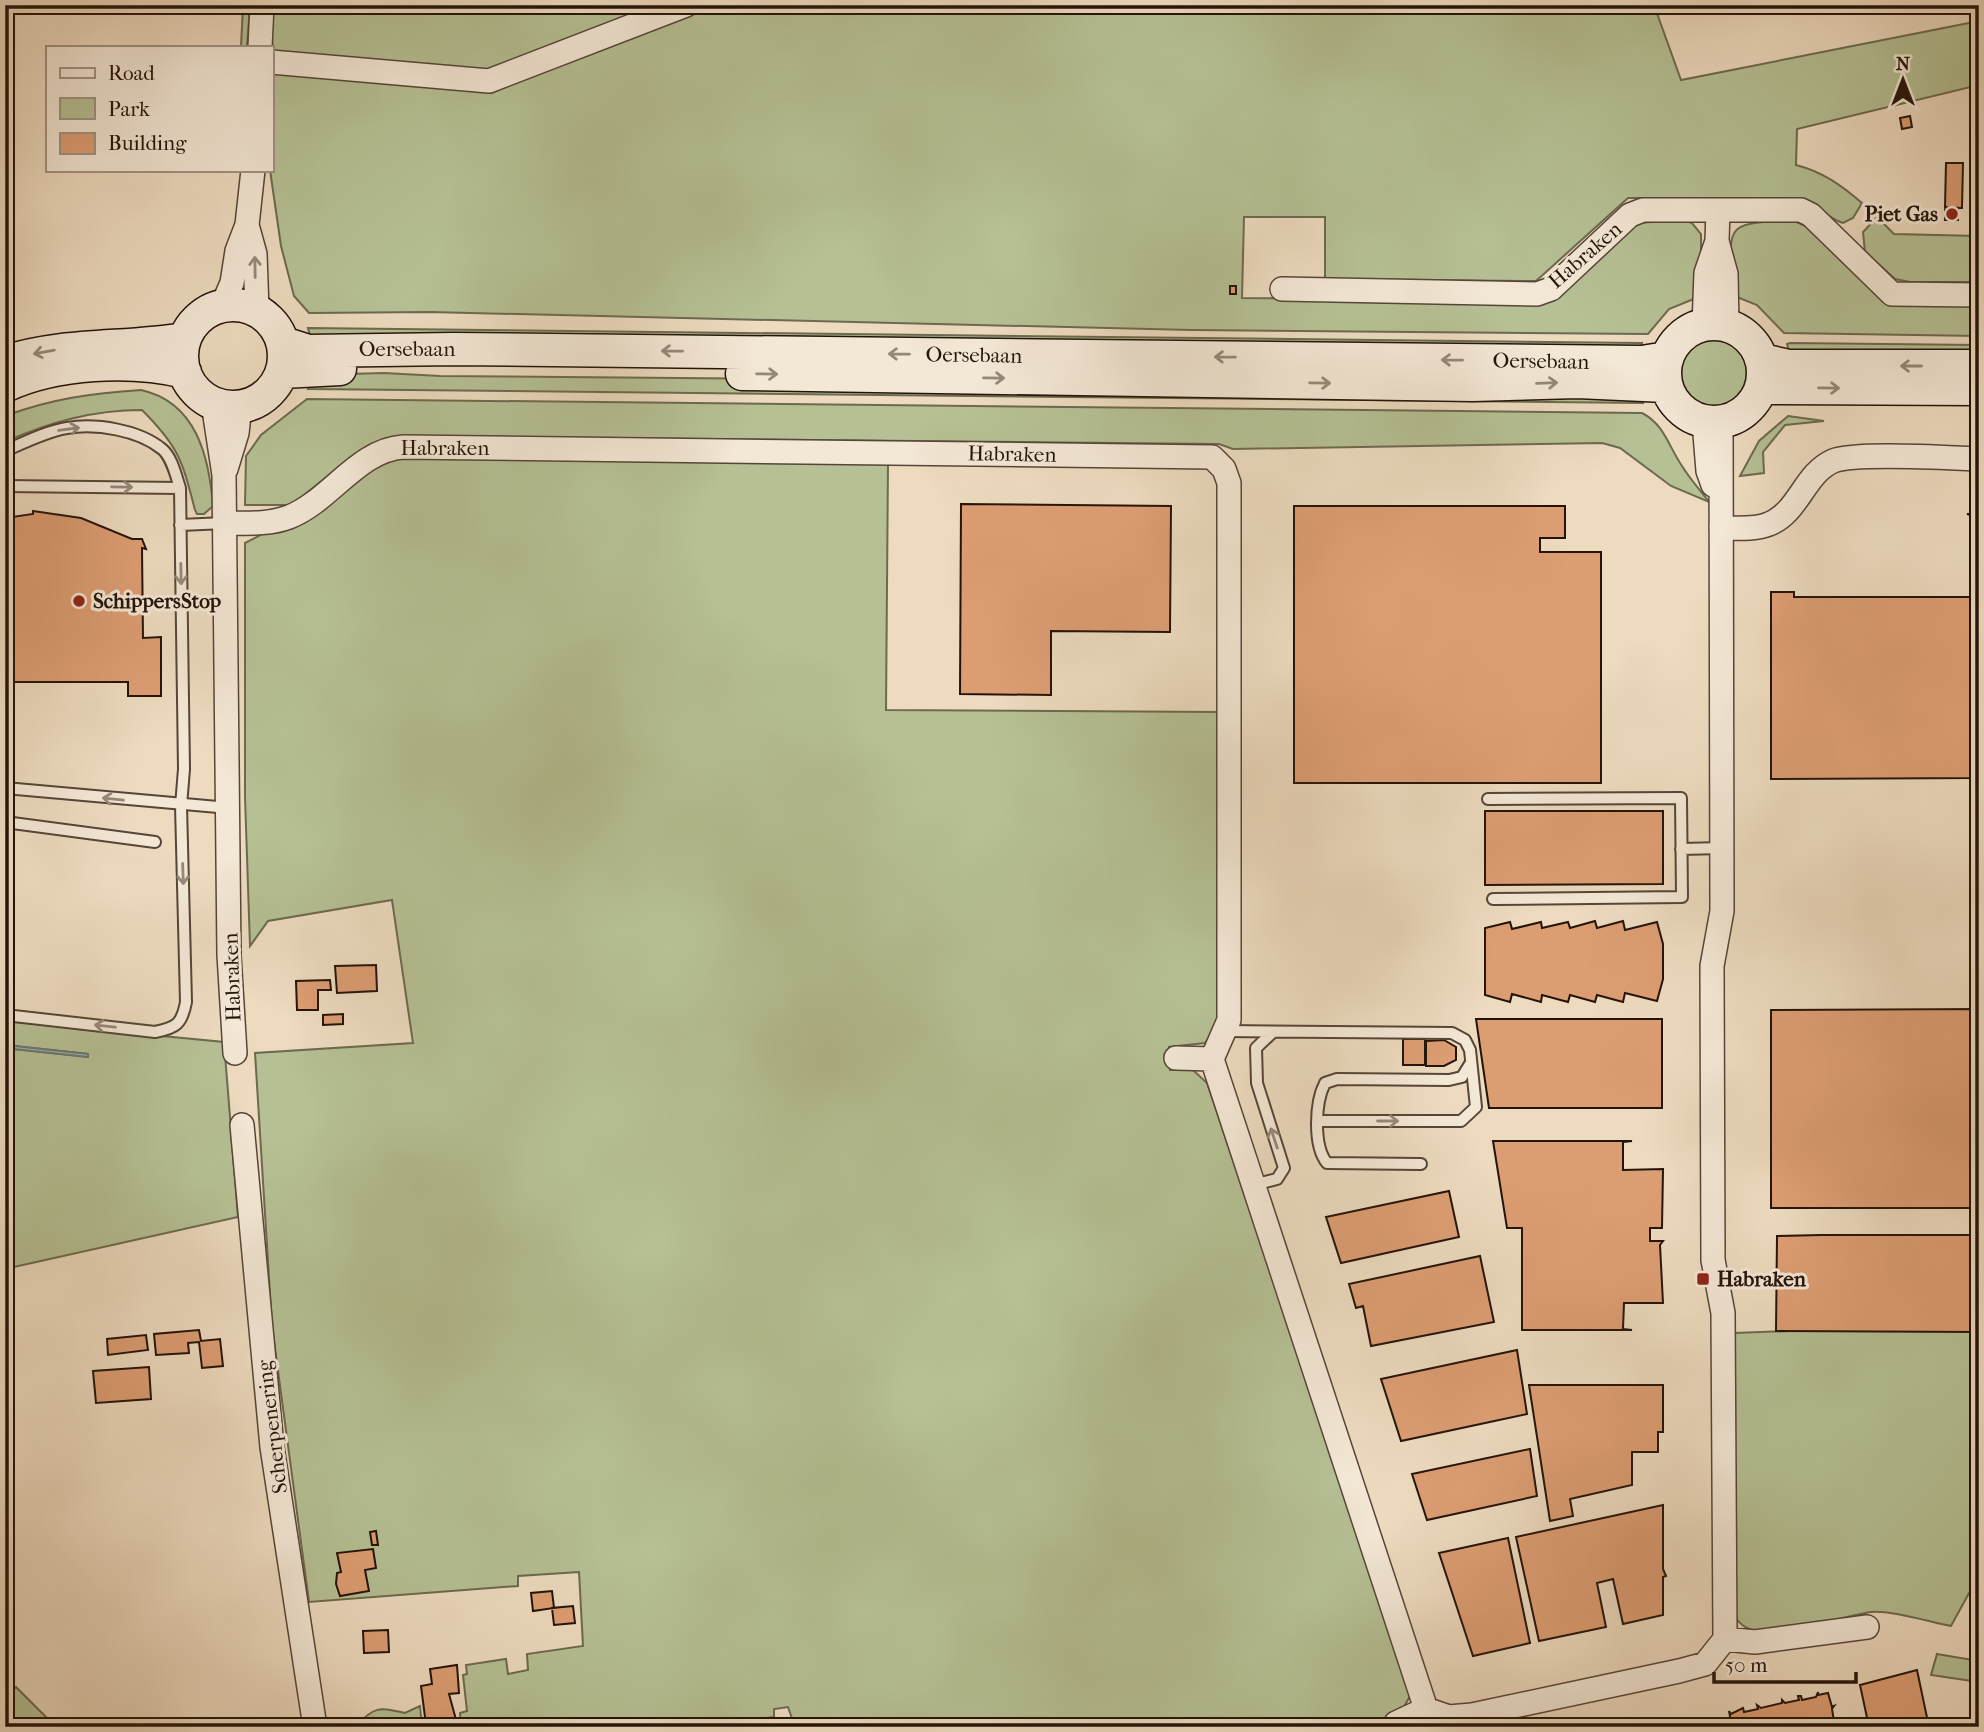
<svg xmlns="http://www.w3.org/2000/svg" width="1984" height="1732" viewBox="0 0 1984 1732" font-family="'IM FELL French Canon',serif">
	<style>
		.green { fill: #b5c094; stroke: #6c6a4f; stroke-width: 2 }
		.water { fill: #9abab7; stroke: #6a7872; stroke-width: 2 }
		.building { fill: #dd9d73; stroke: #23140a; stroke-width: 2 }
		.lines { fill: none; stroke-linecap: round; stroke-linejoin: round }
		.lane-casing { stroke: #564637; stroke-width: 14 }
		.street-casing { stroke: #564637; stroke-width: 26 }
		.secondary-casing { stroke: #23140a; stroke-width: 35 }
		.lane { stroke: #f3e7d5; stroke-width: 10 }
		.street { stroke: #f3e7d5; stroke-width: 23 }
		.secondary { stroke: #f3e7d5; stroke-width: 32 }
		.oneway { stroke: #95887a }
		.poi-dot { fill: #8f2418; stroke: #f3e7d5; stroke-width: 2.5 }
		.labels { text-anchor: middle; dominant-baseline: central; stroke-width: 6; stroke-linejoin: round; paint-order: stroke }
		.poi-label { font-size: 21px; font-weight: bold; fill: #23140a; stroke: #f3e7d5; text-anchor: start }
		.street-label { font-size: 21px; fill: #23140a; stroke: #f3e7d5 }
	</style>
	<rect width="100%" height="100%" fill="#eddabf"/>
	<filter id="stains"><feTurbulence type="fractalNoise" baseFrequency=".00286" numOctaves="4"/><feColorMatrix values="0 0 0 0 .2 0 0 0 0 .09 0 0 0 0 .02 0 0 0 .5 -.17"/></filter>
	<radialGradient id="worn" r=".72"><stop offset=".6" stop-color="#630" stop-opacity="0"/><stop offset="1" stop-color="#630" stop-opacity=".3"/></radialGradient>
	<path class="green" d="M243,5h7l-3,42h-6z
		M270,5h1384l27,75 298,-59v64l-182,44 -1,36c27,7 45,20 66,38l-9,15 -10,5c-19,-6 -28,-22 -48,-25h-167l-92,83 -211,-2v-62h-81l-2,81 282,3 113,-78 46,-3 9,3 9,11v62l-32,13 -21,25 -457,-4 -761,-18 -121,1 -15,-17 -13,-50 -11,-76 1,-91 2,-4 12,-4 3,-14 -14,-7 -5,-20z
		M1877,217l17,17 85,2v37l-6,9h-63l-15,-3 -30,-27 -2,-20z
		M1794,221l14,6 75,74 13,4 83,1v30l-195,-3 -27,-28 -25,-10c-1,-69 -13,-73 62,-74z
		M308,328l1334,15 -3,12 -1327,-12z
		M1680 373a34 34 0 1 1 68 0a34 34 0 1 1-68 0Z
		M1790,343l189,2v15l-188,-1 -4,-15z
		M384,373l56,3 1197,10 6,17 -1335,-14 4,-14z
		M141,390c55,12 68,66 72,116l-9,8h-7l-2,-4c-13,-50 -16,-63 -53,-100 -49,0 -92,12 -137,32v-26c45,-17 88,-23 136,-26z
		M307,399l1335,14c22,11 27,34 40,53 8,13 18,24 27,36l-38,-16 -51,-38 -18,-5 -369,6 -14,-5 -817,-8 -19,3 -20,10 -72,56h-46l1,-49 15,-21z
		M1788,416l36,5 -39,4 -22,27 1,21 -24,3 19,-35z
		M403,457l485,5 -2,248 334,2v313l-15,18 -36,4 1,23h23l14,13 202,598 2,13 -18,33h-598l-7,-20 -14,2v8l-50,6 -3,4h-260l-1,-14 7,-2 -4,-36 4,-1 -1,-9 40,-6 2,15 20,-4 -1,-16 56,-8 -4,-74 -61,4v10l-209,16 -37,-276 -17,-273 158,-10 -21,-143 -124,21 -18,25 -5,-149v-254c51,-24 107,-72 158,-86z
		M5,1021l219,21 14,175 -233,52v-221l82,9v-3l-82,-9z
		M1979,1324v251l-28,51c-21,-4 -60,-16 -80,-14 -27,4 -101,28 -124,16 -6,-3 -11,-9 -15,-15l3,-280z
		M1937,1654l42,7v21l-48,-7z
		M16,1687l40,40h-51v-29z
		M420,1706l2,21h-67c19,-21 24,-20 50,-14z"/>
	<path class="water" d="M5,1045l83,9v3l-83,-9z"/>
	<path class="building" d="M1910,116l2,11 -10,2 -2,-11z
		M1946,163h17l-1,45 -17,-1z
		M1945,209h13v11h-13z
		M1230,286h6v8h-6z
		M961,504l210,2 -1,126 -119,-1v64l-91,-1z
		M1294,506h271v32h-25v14h61v231h-307z
		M33,511l48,7 51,21h10l4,10 -4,-1 1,90 18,-1v59h-33v-14h-123v-164l28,-4z
		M1967,514h12v264l-208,1v-187h23v5h176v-82z
		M1485,811h178v73l-178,1z
		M1595,921l2,7 26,-7 2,9 32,-8 6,22v35l-6,22 -32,-8 -2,9 -26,-7 -2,7 -25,-7 -2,7 -26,-7 -1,7 -29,-8 -2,8 -25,-7v-67l25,-6 2,7 29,-7 1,6 26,-6 2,6z
		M376,965l1,26 -40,2 -2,-27z
		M330,980l1,10h-13v20h-21l-1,-29z
		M1979,1009v199h-208v-198z
		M343,1014v10l-20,1v-10z
		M1476,1019h186v89h-173z
		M1403,1039h22v26h-22z
		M1444,1040l12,7v13l-12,6h-18v-25z
		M1493,1141h139l-9,1v28l40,-1 -1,59h-12v13h13l-3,4 3,58h-39l-1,26 9,1h-110v-102h-15z
		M1449,1191l10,46 -118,26 -15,-46z
		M1821,1235h158v97l-203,-1 1,-95z
		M1480,1256l14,66 -123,24 -8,-40 -7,2 -7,-24z
		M199,1330l2,11 19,-2 3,27 -21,2 -3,-26 -11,1 1,10 -33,2 -2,-21z
		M146,1335l2,15 -40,5 -1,-16z
		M1517,1350l10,64 -126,27 -20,-62z
		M149,1367l2,32 -55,4 -3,-32z
		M1529,1385h134v47h-5v20h-26v33l-62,14 3,17 -23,5z
		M1530,1449l7,47 -110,24 -15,-46z
		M1663,1505v64l3,7 -3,1v38l-40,9 -10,-45 -16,4 9,44 -67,14 -23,-104z
		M376,1531l2,14h-6l-2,-13z
		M1508,1538l22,105 -57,13 -34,-103z
		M373,1549l3,19 -11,2 4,21 -29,5 -4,-12 1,-11 4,-1 -4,-19z
		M552,1591l2,17 -21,3 -2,-18z
		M573,1606l2,17 -21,2 -2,-17z
		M388,1630l1,22 -25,1 -1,-22z
		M457,1665l2,28 -10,1 9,33 -32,-2 -5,-39 11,-2 -2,-15z
		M1917,1670l12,57h-60l-9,-42z
		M1818,1692v3l10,-2 4,14 2,-1 -2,3 3,18h-103l-3,-16 2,3 12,-6 1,4 14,-3 -1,-4 4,3 21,-5v-3l3,3 14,-3 -1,-4h3l1,4 14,-3z"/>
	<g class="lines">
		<g class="lane-casing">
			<path id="lane" d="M5,451c18,-8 42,-20 62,-23 29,-5 72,2 95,21 10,8 14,27 18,39l4,281 -3,37 5,196c-4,22 -10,26 -31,30l-150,-17
				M5,486l175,2
				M180,525l45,-2
				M5,788l224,20
				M1488,799l193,-1 1,99 -189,2
				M5,822l150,20
				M1681,849l41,-1
				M1224,1031l228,2 13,7 5,10 6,57 -15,14h-142
				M1421,1164l-94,-1c-14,-17 -12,-61 -2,-80l12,-4 112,1 13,-3 8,-13
				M1253,1185l24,-6 7,-11 -27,-85 -1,-35 17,-16"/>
		</g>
		<g class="street-casing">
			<path id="street" d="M260,47l2,-42
				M271,62l218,19 197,-76
				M1718,210l-1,31 9,33 1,51
				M247,225l8,29 2,56
				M1282,289l255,5 14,-5 79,-74 13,-5h158l10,5 81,79 87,1
				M222,306l10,-23 5,-32 10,-26 6,-55
				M1704,325l2,-52 11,-32
				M213,403l11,72 5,480 6,98
				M1704,422l4,49 5,14
				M226,469l11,-36 3,-27
				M225,523c21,0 43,2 64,-6 41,-16 69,-67 114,-70l809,10 12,12 5,14v537l-17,39 214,650 23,8 23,-2 207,-44 26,-7 20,-25 -2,-326 -10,-53 -1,-294 10,-55 -1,-489
				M1721,528c14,0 34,2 48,-4 30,-12 35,-50 64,-63 23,-9 116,-3 146,-2
				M1176,1058l36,1
				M242,1125l30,322 43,280
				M1725,1639l30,3 112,-15
				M1396,1723l30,-14"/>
		</g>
		<g class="secondary-casing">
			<path id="secondary" d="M182 356a51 51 0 1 1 102 0a51 51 0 1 1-102 0Z
				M1665 373a49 49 0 1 1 98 0a49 49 0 1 1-98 0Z
				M283,343l25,8 146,-2 1188,13 25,-4
				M1762,360l27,6h190
				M5,362c59,-19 119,-13 180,-23
				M282,372l58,-3
				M742,374l731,11 104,-3 89,4
				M5,386c51,-24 126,-27 180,-14
				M1761,388l218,1"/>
		</g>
		<use href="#lane" class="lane"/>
		<use href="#street" class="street"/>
		<use href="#secondary" class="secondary"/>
	</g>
	<defs><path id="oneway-shaft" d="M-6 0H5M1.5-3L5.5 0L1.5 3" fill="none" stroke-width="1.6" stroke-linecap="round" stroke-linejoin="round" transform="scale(1.75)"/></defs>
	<g class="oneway">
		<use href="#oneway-shaft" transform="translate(255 267) rotate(-91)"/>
		<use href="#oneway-shaft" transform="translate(672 351) rotate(-179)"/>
		<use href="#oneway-shaft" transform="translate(44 352) rotate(170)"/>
		<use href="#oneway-shaft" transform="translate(899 354) rotate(-179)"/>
		<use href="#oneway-shaft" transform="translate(1225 357) rotate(-179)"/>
		<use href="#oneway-shaft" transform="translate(1452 360) rotate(-179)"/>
		<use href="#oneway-shaft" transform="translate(1911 366) rotate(-180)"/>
		<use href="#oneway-shaft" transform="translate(767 374) rotate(1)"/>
		<use href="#oneway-shaft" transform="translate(994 378) rotate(1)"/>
		<use href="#oneway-shaft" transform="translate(1320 383) rotate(1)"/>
		<use href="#oneway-shaft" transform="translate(1547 383) rotate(-2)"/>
		<use href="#oneway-shaft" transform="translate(1829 388) rotate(1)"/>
		<use href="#oneway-shaft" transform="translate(69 429) rotate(-8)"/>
		<use href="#oneway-shaft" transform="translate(122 487) rotate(1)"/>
		<use href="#oneway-shaft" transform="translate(181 574) rotate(89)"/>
		<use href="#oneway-shaft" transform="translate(113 799) rotate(-174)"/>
		<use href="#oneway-shaft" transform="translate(183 874) rotate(88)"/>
		<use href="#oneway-shaft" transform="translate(105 1026) rotate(-174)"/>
		<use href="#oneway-shaft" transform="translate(1388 1121)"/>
		<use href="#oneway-shaft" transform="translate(1274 1138) rotate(-108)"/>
	</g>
	<g class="poi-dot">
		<circle cx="1952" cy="214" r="7"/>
		<circle cx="79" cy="601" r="7"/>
		<rect x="1696" y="1272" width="14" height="14" rx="3.5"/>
	</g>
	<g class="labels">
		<g class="poi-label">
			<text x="1938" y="214" text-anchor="end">Piet Gas</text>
			<text x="93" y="601">SchippersStop</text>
			<text x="1717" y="1279">Habraken</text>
		</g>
		<g class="street-label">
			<text transform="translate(1585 255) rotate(-41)">Habraken</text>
			<text x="407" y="349">Oersebaan</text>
			<text transform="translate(974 355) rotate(1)">Oersebaan</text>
			<text transform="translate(1541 361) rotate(1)">Oersebaan</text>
			<text x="445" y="448">Habraken</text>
			<text transform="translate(1012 454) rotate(1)">Habraken</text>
			<text transform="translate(232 977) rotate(-92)">Habraken</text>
			<text transform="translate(272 1427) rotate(-97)">Scherpenering</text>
		</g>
	</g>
	<rect width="1984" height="1732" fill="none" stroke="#eddabf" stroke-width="28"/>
	<rect x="7" y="7" width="1970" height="1718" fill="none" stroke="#23140a" stroke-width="3.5"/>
	<rect x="14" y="14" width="1956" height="1704" fill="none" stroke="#23140a" stroke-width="2"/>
	<rect x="46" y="46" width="228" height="126" fill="#f3e7d5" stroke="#a09384" stroke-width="2"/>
	<rect x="60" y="68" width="35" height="10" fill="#f3e7d5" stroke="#a09384" stroke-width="2"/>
	<text x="108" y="80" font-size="21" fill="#23140a">Road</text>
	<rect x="60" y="98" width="35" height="21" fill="#b5c094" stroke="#a09384" stroke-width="2"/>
	<text x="108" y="116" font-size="21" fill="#23140a">Park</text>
	<rect x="60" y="133" width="35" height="21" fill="#dd9d73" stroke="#a09384" stroke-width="2"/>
	<text x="108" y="150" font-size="21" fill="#23140a">Building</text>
	<g transform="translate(1903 80)" stroke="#f3e7d5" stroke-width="5" paint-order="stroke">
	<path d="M0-5L12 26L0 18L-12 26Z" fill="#23140a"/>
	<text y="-10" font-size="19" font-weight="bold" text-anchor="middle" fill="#23140a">N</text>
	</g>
	<path d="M1714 1672v10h142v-10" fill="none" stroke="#23140a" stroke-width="3.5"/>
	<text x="1725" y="1672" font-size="21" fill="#23140a" stroke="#f3e7d5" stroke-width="5" paint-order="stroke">50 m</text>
	<rect width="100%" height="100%" filter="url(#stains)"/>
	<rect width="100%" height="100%" fill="url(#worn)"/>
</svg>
